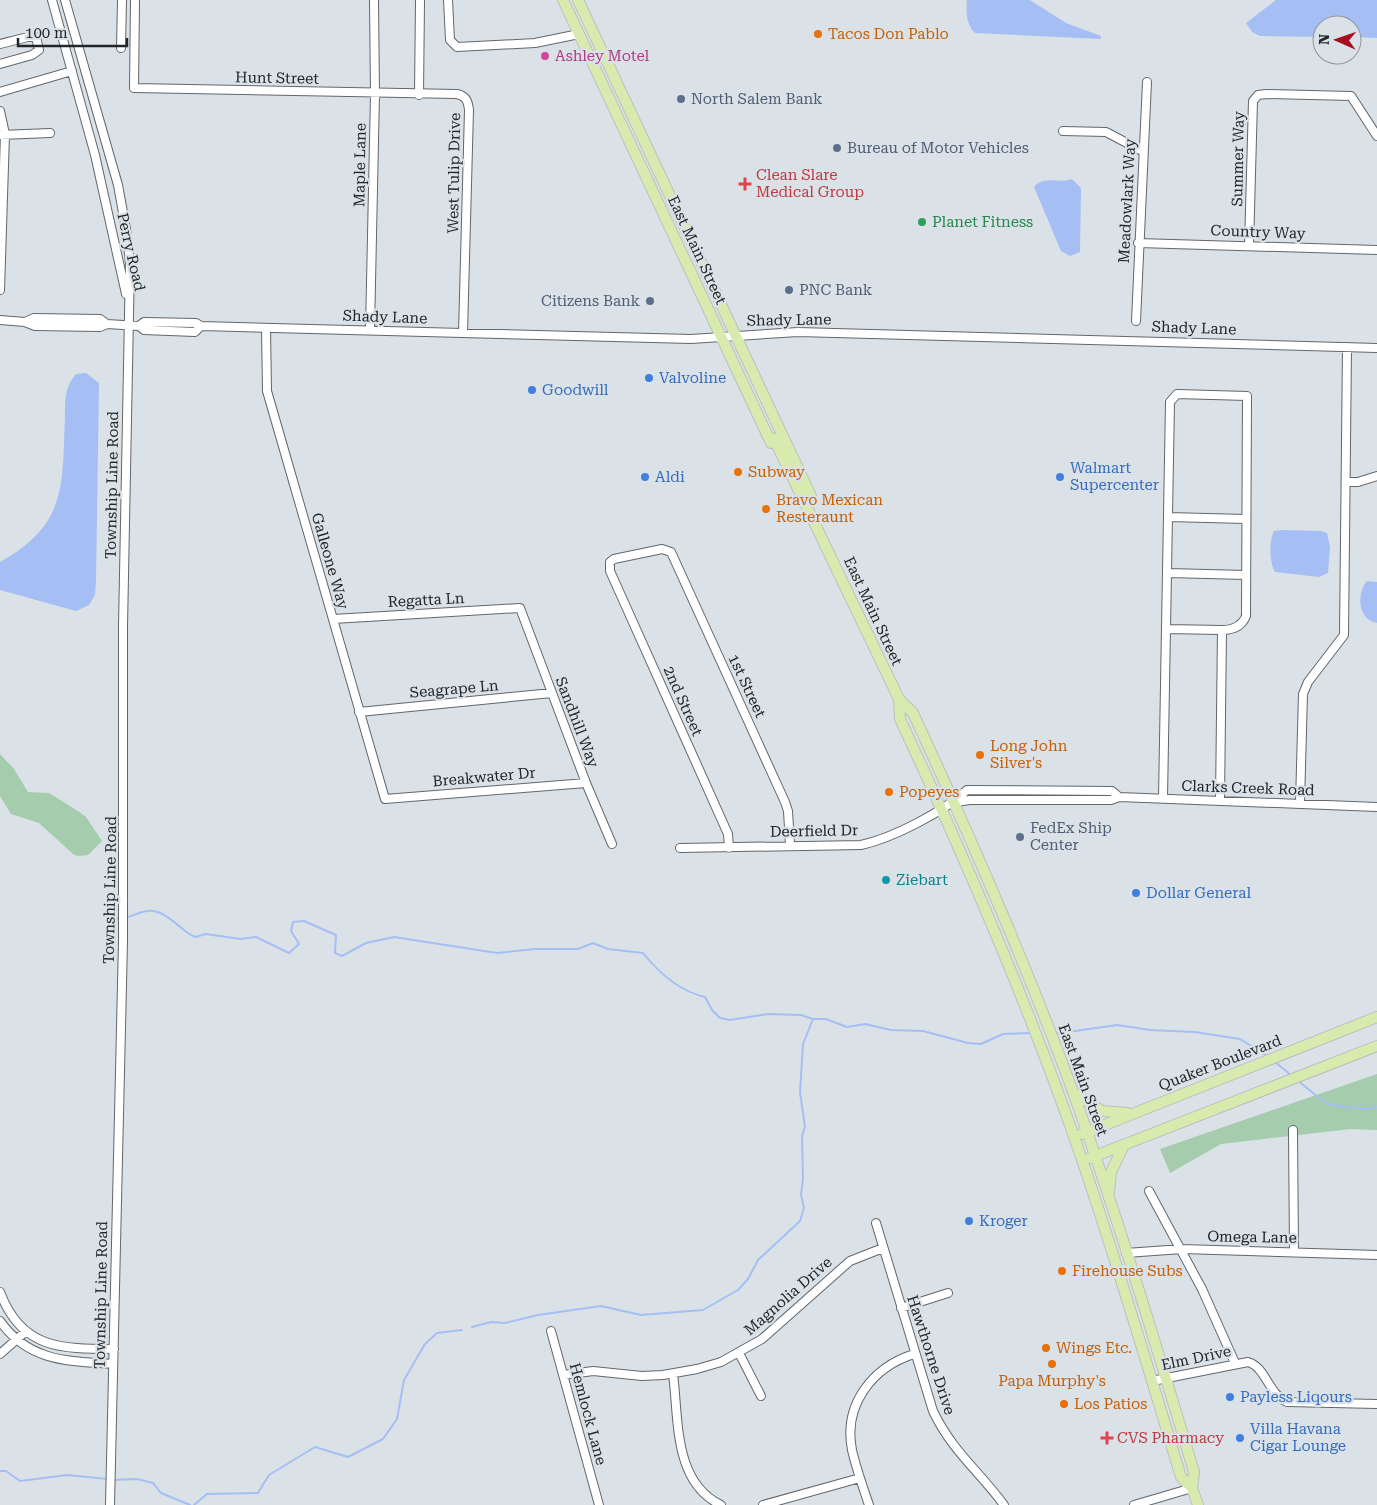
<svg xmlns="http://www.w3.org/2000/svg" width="1377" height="1505" viewBox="0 0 1377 1505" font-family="'Roboto Serif',serif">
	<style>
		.green { fill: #a5ccac }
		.water { fill: #a5bff4 }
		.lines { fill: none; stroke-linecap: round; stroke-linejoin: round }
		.stream { stroke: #a5bff4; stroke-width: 2 }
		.minor-casing { stroke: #61676c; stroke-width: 10 }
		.major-casing { stroke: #bdbebe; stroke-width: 12 }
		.minor { stroke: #fff; stroke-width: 8 }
		.major { stroke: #d7ebaf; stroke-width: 10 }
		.food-dot { fill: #e8710a; stroke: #dbe2e7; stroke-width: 2 }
		.hotel-dot { fill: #d1479c; stroke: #dbe2e7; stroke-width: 2 }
		.service-dot { fill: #5c6f8a; stroke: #dbe2e7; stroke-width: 2 }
		.health-dot { fill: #e0444e; stroke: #dbe2e7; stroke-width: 2 }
		.leisure-dot { fill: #2e9e5b; stroke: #dbe2e7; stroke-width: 2 }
		.shop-dot { fill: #3f7fe0; stroke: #dbe2e7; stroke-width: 2 }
		.culture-dot { fill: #0f9aa8; stroke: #dbe2e7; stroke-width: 2 }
		.labels { text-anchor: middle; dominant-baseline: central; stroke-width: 4.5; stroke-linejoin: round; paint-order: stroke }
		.food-label { font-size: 15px; fill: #c56008; stroke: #dbe2e7; text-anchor: start }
		.hotel-label { font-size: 15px; fill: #b23c85; stroke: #dbe2e7; text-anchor: start }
		.street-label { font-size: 15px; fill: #232628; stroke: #dbe2e7 }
		.service-label { font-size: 15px; fill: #4e5e75; stroke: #dbe2e7; text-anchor: start }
		.health-label { font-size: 15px; fill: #be3a42; stroke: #dbe2e7; text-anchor: start }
		.leisure-label { font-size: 15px; fill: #27864d; stroke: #dbe2e7; text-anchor: start }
		.shop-label { font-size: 15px; fill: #366cbe; stroke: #dbe2e7; text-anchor: start }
		.culture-label { font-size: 15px; fill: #0d838f; stroke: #dbe2e7; text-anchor: start }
	</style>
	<rect width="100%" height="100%" fill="#dbe2e7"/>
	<path class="green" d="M0,754l14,15 14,23 21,1 29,18 8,6 16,24 -14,14 -10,1 -5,-2 -34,-31 -28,-9 -11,-18z
		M1377,1074v56l-26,-1 -130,15 -51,29 -10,-24z"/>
	<path class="water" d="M967,0h63l36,23 35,13v3l-126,-6c-9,-8 -9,-22 -8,-33z
		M1276,0h101v38l-25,-1v-12h-30v12l-62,-1 -8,-4 -6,-9z
		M1072,179l9,9 -1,64 -10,4 -9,-5 -27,-64c10,-12 26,-3 38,-8z
		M86,373l13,10 -3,199 -1,13 -6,10 -13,6 -76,-21v-28c68,-38 62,-77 65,-146 0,-17 0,-29 11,-42z
		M1282,530l39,1 6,2 3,14 -2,26 -9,4 -44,-5c-6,-10 -6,-32 -1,-41z
		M1367,581l10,1v41c-19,-3 -21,-29 -10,-42z"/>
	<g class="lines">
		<path class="stream" d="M106,908l5,9 9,2
			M125,918c7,-2 15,-6 22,-7 20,-2 32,19 48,26l11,-3 34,5 16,-2 33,16 10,-9 -8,-13 2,-9 11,-1 32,14 -1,18 7,3 24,-13 28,-6 103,16 38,-4h43l15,-6 15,6 35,4c16,20 36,38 62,44l7,13 8,8 10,2 38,-6 33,1 12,4h13l21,8 18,-3 26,6 32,1 45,12 13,1 22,-10 29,-1
			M1054,1034l63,-9 33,5 45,2 45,7 27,17
			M1275,1062l17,14
			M1298,1081l29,23 39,5 11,-2
			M472,1327l19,-5 14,1 33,-8 63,-9 40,9 62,-5 35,-20 10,-11 10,-19 42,-39 4,-13 -3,-13 2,-16 -1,-43 3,-9 -5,-35 3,-48 10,-25
			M0,1471h6l14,10 47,-6 41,4
			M113,1480l24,-1 16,4 8,10 29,12
			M194,1505l13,-11 51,-1 11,-18 46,-28 33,10 35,-18 14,-20 7,-39 21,-36 12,-11 25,-3"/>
		<g class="minor-casing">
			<path id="minor" d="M52,0l43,155 31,139
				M65,0l53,185 8,44 4,34 -7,364v314l-13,564
				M135,0l-1,88 323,6c9,2 11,7 12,16l-6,223
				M448,0l2,40 7,7 78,-4 44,-9
				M0,44l28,-7h8l3,13 -7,5 -32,9
				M121,48l1,-48
				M0,92l72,-21
				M419,95l1,-95
				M0,111l5,23 -5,156
				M1063,131l43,1 36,19
				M0,135l50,-2
				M1138,243l239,7
				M1249,246l4,-145 5,-6 8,-1 85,2 26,40
				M0,320l25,2 10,4 65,1 7,-3 -7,-5 -66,-1 -9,4
				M1136,321l11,-239
				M107,324l32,2 5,4 51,2 6,-6
				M139,326l5,-4 52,1 5,3 490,13 107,-7 579,16
				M266,328l1,63 118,408 201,-16
				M370,330l5,-236 -1,-94
				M1346,482h12l19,-6
				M1168,517l78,2
				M1168,573l78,2
				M333,619l187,-11 66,175 26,61
				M1166,629l56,1
				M359,712l193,-19
				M1163,798l7,-396 7,-8 70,2 -1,220c-4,10 -12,14 -24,14l-2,170
				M955,802l15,-2h141l8,-3 258,10
				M1300,803l3,-109 5,-12 36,-47 3,-288
				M680,848l181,-3c32,-7 82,-33 106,-55l145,1 7,6
				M729,848l-1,-14 -118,-263v-9l4,-3 48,-10 9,3 114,250 3,9 2,34
				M1293,1130l1,122
				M1149,1191l53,98 33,74
				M876,1223l57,188c19,40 46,60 71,94
				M1126,1253l56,-4 195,6
				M0,1292c21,57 61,57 114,57
				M901,1308l47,-15
				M0,1321c29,41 68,40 113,43
				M551,1331l48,174
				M739,1353l22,43
				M0,1354l25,-22
				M673,1374c6,45 0,108 48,131
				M563,1375l30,-4 49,5 21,-1 34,-6 24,-7 41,-23 88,-78 33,-13
				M1152,1381l96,-19c18,5 20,32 39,40l90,2
				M763,1505l97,-27
				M869,1505c-6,-18 -13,-37 -17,-55 -9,-46 21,-83 62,-96
				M1134,1505l58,-17"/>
		</g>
		<g class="major-casing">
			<path id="major" d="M563,0l208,443
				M578,0l233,496 -3,11
				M768,437l6,2 125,260 14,14c59,128 116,257 164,390 43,122 80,245 117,369l-2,16 6,17
				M899,699l1,20c66,141 128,284 179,432 37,107 69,217 102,326l11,11
				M1073,1092l29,19 25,2
				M1082,1134l295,-117
				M1090,1158l287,-112
				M1109,1192l2,-20 12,-25"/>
		</g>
		<use href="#minor" class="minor"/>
		<use href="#major" class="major"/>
	</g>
	<g class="food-dot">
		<circle cx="818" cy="34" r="5"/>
		<circle cx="738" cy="472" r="5"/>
		<circle cx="766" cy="509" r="5"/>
		<circle cx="980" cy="755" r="5"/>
		<circle cx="889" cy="792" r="5"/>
		<circle cx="1062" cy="1271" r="5"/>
		<circle cx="1046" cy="1348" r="5"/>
		<circle cx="1052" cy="1364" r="5"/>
		<circle cx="1064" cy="1404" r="5"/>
	</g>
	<circle class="hotel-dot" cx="545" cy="56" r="5"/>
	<g class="service-dot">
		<circle cx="681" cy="99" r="5"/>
		<circle cx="837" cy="148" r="5"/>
		<circle cx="789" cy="290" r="5"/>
		<circle cx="650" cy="301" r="5"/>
		<circle cx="1020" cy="837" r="5"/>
	</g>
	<g class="health-dot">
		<path d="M742.5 176.5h5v5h5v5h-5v5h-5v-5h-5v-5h5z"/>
		<path d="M1104.5 1430.5h5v5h5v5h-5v5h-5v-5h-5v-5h5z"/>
	</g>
	<circle class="leisure-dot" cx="922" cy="222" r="5"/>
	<g class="shop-dot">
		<circle cx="649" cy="378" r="5"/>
		<circle cx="532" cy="390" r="5"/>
		<circle cx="645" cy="477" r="5"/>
		<circle cx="1060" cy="477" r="5"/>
		<circle cx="1136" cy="893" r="5"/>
		<circle cx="969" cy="1221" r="5"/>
		<circle cx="1230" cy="1397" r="5"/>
		<circle cx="1240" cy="1438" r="5"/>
	</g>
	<circle class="culture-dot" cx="886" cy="880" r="5"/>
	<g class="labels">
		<g class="food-label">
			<text x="828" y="34">Tacos Don Pablo</text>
			<text x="748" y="472">Subway</text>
			<text x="776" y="500">Bravo Mexican<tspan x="776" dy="17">Resteraunt</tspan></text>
			<text x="990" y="746">Long John<tspan x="990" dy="17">Silver's</tspan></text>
			<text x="899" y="792">Popeyes</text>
			<text x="1072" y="1271">Firehouse Subs</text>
			<text x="1056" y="1348">Wings Etc.</text>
			<text x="1052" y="1381" text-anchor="middle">Papa Murphy's</text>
			<text x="1074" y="1404">Los Patios</text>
		</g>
		<g class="hotel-label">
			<text x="555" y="56">Ashley Motel</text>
		</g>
		<g class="street-label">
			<text transform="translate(277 78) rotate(1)">Hunt Street</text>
			<text transform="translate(1238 159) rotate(-89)">Summer Way</text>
			<text transform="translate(360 165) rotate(-89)">Maple Lane</text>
			<text transform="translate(454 173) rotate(-89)">West Tulip Drive</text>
			<text transform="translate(1127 201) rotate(-87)">Meadowlark Way</text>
			<text transform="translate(1258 232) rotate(2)">Country Way</text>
			<text transform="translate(697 250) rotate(65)">East Main Street</text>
			<text transform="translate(131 252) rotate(77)">Perry Road</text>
			<text transform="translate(385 317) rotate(2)">Shady Lane</text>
			<text transform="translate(789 320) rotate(-1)">Shady Lane</text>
			<text transform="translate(1194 328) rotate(2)">Shady Lane</text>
			<text transform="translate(112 485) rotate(-89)">Township Line Road</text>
			<text transform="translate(330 561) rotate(74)">Galleone Way</text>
			<text transform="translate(426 600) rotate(-3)">Regatta Ln</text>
			<text transform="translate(873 611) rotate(65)">East Main Street</text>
			<text transform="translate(747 686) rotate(65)">1st Street</text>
			<text transform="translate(454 689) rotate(-5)">Seagrape Ln</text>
			<text transform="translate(683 701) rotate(66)">2nd Street</text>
			<text transform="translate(577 722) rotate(69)">Sandhill Way</text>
			<text transform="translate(484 777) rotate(-5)">Breakwater Dr</text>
			<text transform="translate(1248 788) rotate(2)">Clarks Creek Road</text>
			<text transform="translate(814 831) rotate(-1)">Deerfield Dr</text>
			<text transform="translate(110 890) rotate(-89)">Township Line Road</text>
			<text transform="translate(1220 1063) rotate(-21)">Quaker Boulevard</text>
			<text transform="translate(1083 1080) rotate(70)">East Main Street</text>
			<text transform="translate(1252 1237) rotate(1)">Omega Lane</text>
			<text transform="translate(101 1295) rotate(-89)">Township Line Road</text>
			<text transform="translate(788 1296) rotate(-41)">Magnolia Drive</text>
			<text transform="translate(931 1355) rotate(72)">Hawthorne Drive</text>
			<text transform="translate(1196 1358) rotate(-12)">Elm Drive</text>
			<text transform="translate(588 1414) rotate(75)">Hemlock Lane</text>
		</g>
		<g class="service-label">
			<text x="691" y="99">North Salem Bank</text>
			<text x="847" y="148">Bureau of Motor Vehicles</text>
			<text x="799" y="290">PNC Bank</text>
			<text x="640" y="301" text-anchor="end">Citizens Bank</text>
			<text x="1030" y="828">FedEx Ship<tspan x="1030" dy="17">Center</tspan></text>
		</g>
		<g class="health-label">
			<text x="756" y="175">Clean Slare<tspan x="756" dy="17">Medical Group</tspan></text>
			<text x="1117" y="1438">CVS Pharmacy</text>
		</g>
		<g class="leisure-label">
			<text x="932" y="222">Planet Fitness</text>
		</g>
		<g class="shop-label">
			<text x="659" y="378">Valvoline</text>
			<text x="542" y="390">Goodwill</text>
			<text x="1070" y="468">Walmart<tspan x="1070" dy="17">Supercenter</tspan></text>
			<text x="655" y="477">Aldi</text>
			<text x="1146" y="893">Dollar General</text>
			<text x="979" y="1221">Kroger</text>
			<text x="1240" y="1397">Payless Liqours</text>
			<text x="1250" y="1429">Villa Havana<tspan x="1250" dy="17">Cigar Lounge</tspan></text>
		</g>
		<g class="culture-label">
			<text x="896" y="880">Ziebart</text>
		</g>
	</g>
	<g transform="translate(1337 40) rotate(272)"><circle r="24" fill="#dbe2e7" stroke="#91979b"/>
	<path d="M0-4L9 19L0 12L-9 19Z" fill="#a60e20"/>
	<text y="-8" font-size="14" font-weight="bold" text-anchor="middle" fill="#232628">N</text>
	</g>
	<path d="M18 38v8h109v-8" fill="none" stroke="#232628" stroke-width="2.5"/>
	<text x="25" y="38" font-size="15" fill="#232628" stroke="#dbe2e7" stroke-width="4" paint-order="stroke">100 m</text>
</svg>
